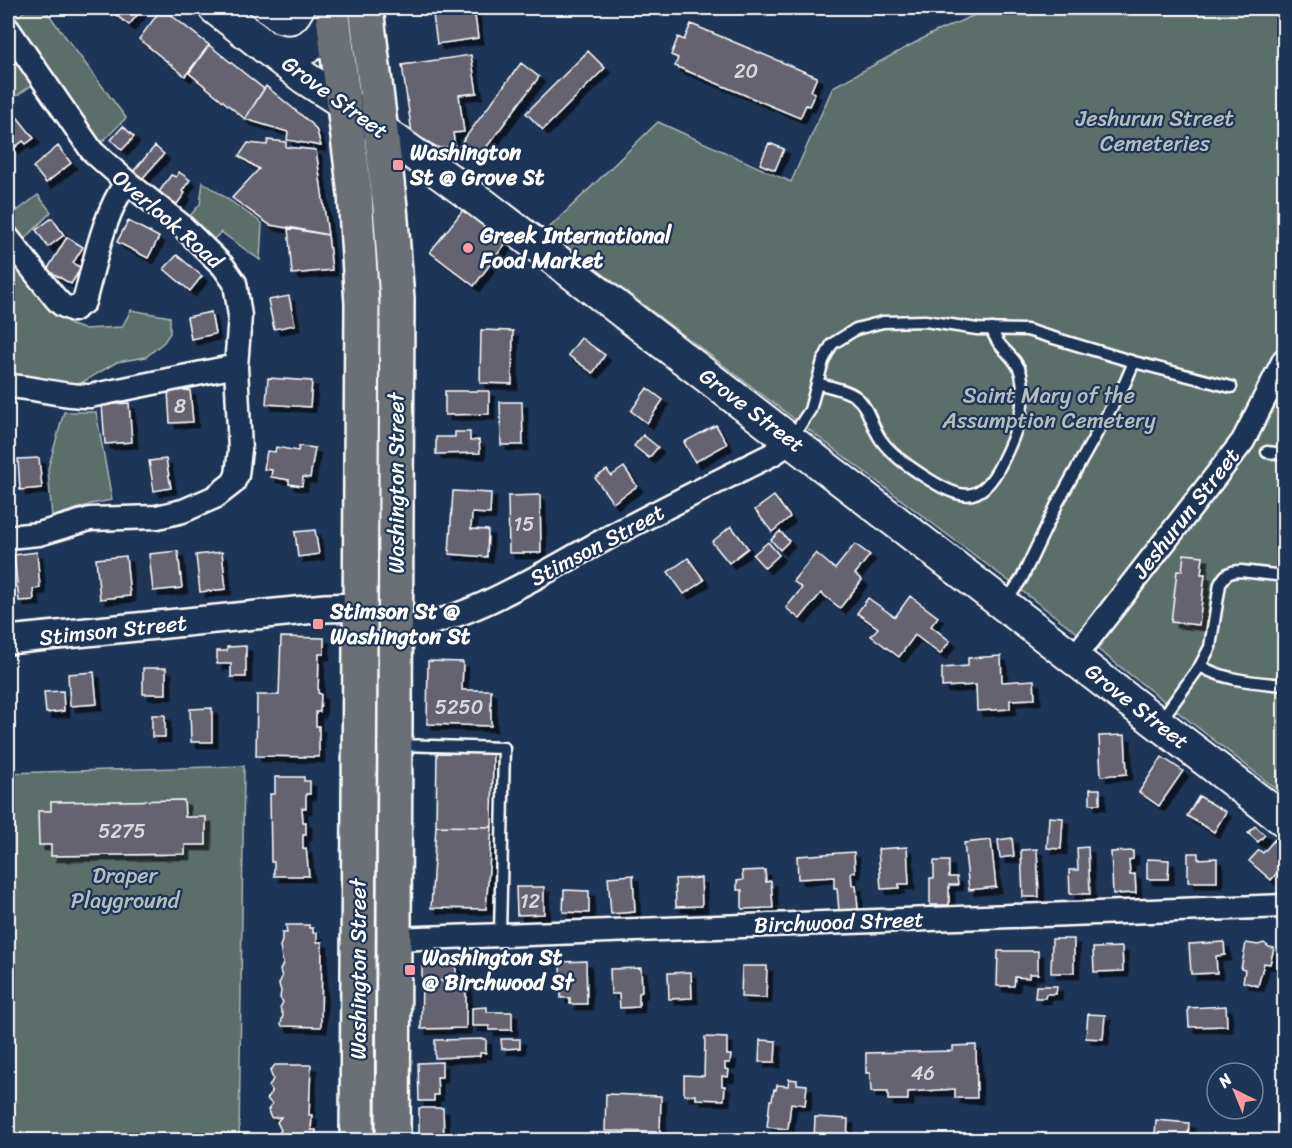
<svg xmlns="http://www.w3.org/2000/svg" width="1292" height="1148" viewBox="0 0 1292 1148" font-family="Sriracha,sans-serif">
	<style>
		.green { fill: #5a6e6a; stroke: #acb6b4; stroke-width: 1.5 }
		.building { fill: #666371; stroke: #fff; stroke-width: 1.5; filter: url(#shadow) }
		.lines { fill: none; stroke-linecap: round; stroke-linejoin: round }
		.service-casing { stroke: #fff; stroke-width: 15 }
		.minor-casing { stroke: #fff; stroke-width: 27 }
		.tertiary-casing { stroke: #fff; stroke-width: 32 }
		.secondary-casing { stroke: #fff; stroke-width: 36 }
		.primary-casing { stroke: #fff; stroke-width: 38 }
		.service { stroke: #1d3557; stroke-width: 10 }
		.minor { stroke: #1d3557; stroke-width: 22 }
		.tertiary { stroke: #1d3557; stroke-width: 27 }
		.secondary { stroke: #1d3557; stroke-width: 32 }
		.primary { stroke: #6a7074; stroke-width: 33 }
		.poi-dot { fill: #ff9aa2; stroke: #1d3557; stroke-width: 2 }
		.labels { text-anchor: middle; dominant-baseline: central; stroke-width: 4.5; stroke-linejoin: round; paint-order: stroke }
		.number-label { font-size: 20px; fill: #d9d8dc }
		.street-label { font-size: 22px; fill: #fff; stroke: #1d3557 }
		.park-label { font-size: 22px; fill: #b5bebc; stroke: #1d3557 }
		.poi-label { font-size: 22px; font-weight: bold; fill: #fff; stroke: #1d3557; text-anchor: start }
	</style>
	<defs>
		<filter id="shadow"><feDropShadow dx="5.5" dy="5.5" stdDeviation="0" flood-color="#0009"/></filter>
	</defs>
	<rect width="100%" height="100%" fill="#1d3557"/>
	<filter id="ink" filterUnits="userSpaceOnUse"><feTurbulence type="fractalNoise" baseFrequency=".0167" numOctaves="2"/><feDisplacementMap in="SourceGraphic" scale="12" xChannelSelector="R" yChannelSelector="G"/><feConvolveMatrix kernelMatrix="1 2 1 2 8 2 1 2 1" color-interpolation-filters="sRGB"/></filter>
	<g filter="url(#ink)">
		<path class="green" d="M29,8h15l82,110 -27,27 -86,-125z
			M991,8h293v334l-41,86 -163,207 -534,-404 112,-109 133,60 42,-95 100,-54z
			M15,59l17,26 -24,17v-38z
			M203,182l59,41 -2,37 -39,-28 -11,11 -25,-21 15,-18z
			M38,195l13,17 -29,30 -14,-17v-27l9,13z
			M8,247l63,78 13,4 38,-2 9,-17 39,7v16l-6,9 -18,15 -29,5 -39,23 -70,-6z
			M1284,383v412l-189,-148 163,-207z
			M64,412h32l16,88 -21,4 -39,13 -4,-48z
			M244,766l-5,374h-136l-95,-6v-361z"/>
		<path class="building" d="M107,8h36l-14,17z
			M162,8l47,37 -24,31 -46,-37z
			M432,8h42l4,30 -41,6z
			M691,24l126,53 -6,14 4,2 -6,13 -3,-1 -6,13 -125,-52 3,-8 -7,-3 7,-18 6,3z
			M209,45l55,44 -19,30 -56,-46z
			M588,51l17,17 -62,62 -17,-17z
			M471,55l6,38 -18,2 5,37 -11,1 2,13 -16,2 -27,-15 -10,-68z
			M521,63l18,14 -62,83 -18,-14z
			M266,86l46,38 5,7 4,15 -34,-6 1,-8 -43,-13z
			M14,113l20,25 -8,6 -3,-3 -10,8 -5,-6 4,-6 -4,-5v-14z
			M123,126l11,11 -12,13 -11,-10z
			M268,140l18,2v5l30,3 12,85 -58,-10 -38,-27 27,-29 -20,-13 9,-13 19,2z
			M769,143l15,6 -9,21 -15,-6z
			M58,146l13,17 -25,20 -13,-16z
			M155,146l9,8 -23,26 -9,-7z
			M179,172l11,8 -8,11 3,2 -8,11 -18,-12 12,-17 5,2z
			M463,210l43,33 -32,43 -44,-34z
			M52,218l12,17 -16,12 -12,-17z
			M128,221l31,16 -11,21 -31,-16z
			M288,227l40,8 4,35 -40,4z
			M67,237l16,10 -10,16 8,5 -10,16 -24,-14z
			M177,255l25,21 -12,15 -26,-22z
			M289,296l6,29 -21,4 -6,-29z
			M211,312l4,22 -24,5 -4,-22z
			M481,330l32,1 -1,53 -32,-1z
			M581,338l24,17 -12,18 -25,-18z
			M268,378l44,3 -2,26 -44,-3z
			M647,388l16,12 -16,23 -16,-12z
			M190,390l3,32 -23,1 -2,-32z
			M445,391h44v23l-44,1z
			M500,402h22l1,43h-22z
			M129,403l3,39 -27,2 -3,-39z
			M716,425l11,19 -32,18 -11,-20z
			M455,432h15v9l9,-1 1,13 -44,1v-17h19z
			M643,435l15,12 -9,11 -15,-12z
			M299,446l16,2 -5,30 -7,-1 -1,9 -13,-2v-4l-18,-3 1,-7 -8,-1 3,-18 8,1 1,-5 22,4z
			M39,458l3,30 -22,2 -2,-31z
			M166,459l5,29 -17,3 -5,-30z
			M624,467l13,19 -24,17 -18,-25 12,-8 4,6z
			M453,491l38,2 -1,21 -18,-1 -1,16 17,1 -1,27 -38,-3z
			M540,495l1,58h-32l-1,-57z
			M774,496l16,21 -18,15 -17,-22z
			M731,526l17,22 -19,15 -17,-21z
			M315,530l4,24 -21,3 -3,-25z
			M780,531l9,10 -9,9 -9,-10z
			M768,542l11,13 -14,13 -12,-13z
			M855,544l15,11 -15,19 7,6 -22,28 -19,-15 -21,26 -14,-11 16,-20 -9,-7 23,-28 19,16z
			M178,551l4,37 -29,3 -4,-37z
			M37,552l3,36 -7,1 1,11 -15,1 -5,-46z
			M222,552l4,37 -26,3 -4,-37z
			M1184,554l19,2 -2,18h4l-6,51 -28,-3 6,-51h5z
			M126,556l4,40 -30,3 -4,-40z
			M688,558l16,22 -20,14 -16,-22z
			M910,596l28,21 -7,9 19,15 -10,13 -25,-19 -16,22 -28,-21 7,-8 -21,-15 11,-15 27,19z
			M281,637l43,1v16h-5l-1,39 3,1 -1,18h-4v14h3v31l-63,-1 1,-61h22z
			M246,646v31h-15v-13h-14v-13h10v-4z
			M1001,656l1,26 32,-2 1,19 -25,1v9l-33,2 -1,-26 -34,2v-19l26,-2v-8z
			M428,661l35,1 -1,28h29v36l-64,-2z
			M143,668h23v26h-23z
			M94,672l3,32 -27,2 -2,-32z
			M63,691l1,20 -18,2 -2,-21z
			M212,708v34h-21l-1,-33z
			M152,715h13v22h-13z
			M1125,735l2,39 -26,2 -2,-40z
			M437,753h56l-1,74 -56,-1z
			M1162,757l21,14 -24,35 -20,-14z
			M275,777h29v4h6v13h-4v14h-4l1,14h3v13h-3v14l3,-1 3,28h-35v-14h-3l-1,-68h5z
			M1090,789h10v15h-10z
			M1199,796l27,16 -12,20 -27,-16z
			M184,800l1,17h21v28h-21v9l-134,2v-11h-12l-1,-34h13v-9z
			M1049,817l14,1 -2,31 -14,-1z
			M436,826l56,1 -6,82 -55,-1z
			M1255,826l10,9 -7,7 -10,-9z
			M1012,838l2,18 -14,2 -2,-18z
			M1275,839l6,6 -2,3 5,5v12l-13,15 -22,-19 10,-11 4,3z
			M991,840l5,47 -27,3 -5,-47z
			M907,847l2,37h-10v4l-18,1 -3,-40z
			M1088,847l2,47h-20l-1,-24h9l-1,-22z
			M1037,849l2,48h-16l-2,-47z
			M1133,851v8l-4,1 1,15 5,-1 1,19 -23,1 -2,-42z
			M854,852l1,20h-4l1,13h4l2,24 -19,2 -2,-23h-3v-11l-36,2 -1,-23z
			M1188,853h10v6l19,-1v24h-29z
			M1147,859l22,1 -1,19h-21z
			M934,861h15v16h8l1,8h-9v20h-19v-27h4z
			M765,870l1,12 5,-1 2,27 -31,1v-19h-5v-9l6,-1 -1,-9z
			M633,875l2,37 -24,2 -3,-37z
			M701,878l1,28 -26,1 -1,-28z
			M516,887h28v27l-27,1z
			M564,890l25,1v22l-26,-1z
			M286,925h23v3h4v5h4v9h5l-1,85 -39,-1 -1,-2 2,-9 -3,-7 3,-6 -3,-4 1,-7 -2,-7 3,-7 -2,-7 3,-6 -3,-18 2,-5v-8h5z
			M1052,939h22v34h-23z
			M1224,942l1,13 -9,1 1,17 -26,1 -2,-30z
			M1246,943l12,2 6,-2 5,4 5,1 -4,16 -6,-1 -6,23 -15,-4 2,-12 -4,-1z
			M1122,947l1,24 -29,1 -1,-24z
			M998,951h40v23h-9v4l-14,-1 -1,9h-17z
			M453,957l1,10h2v9l-3,1 -10,1v3l-21,-1v-14l8,-8z
			M586,961l1,43h-17v-6h-9l-1,-36z
			M742,966h25l-1,32 -25,-1z
			M641,968l1,24 -3,1v14l-19,1 -1,-14h-8l-1,-25z
			M691,972l1,26 -23,1 -1,-26z
			M453,977v7l13,-1v45l-45,1 1,-49 21,1v-3z
			M1036,986h21l-1,8h-10l-1,4h-10z
			M1226,1006l1,20 -38,1 -1,-19z
			M487,1007v5h25v18h-23v-4h-17v-18z
			M1088,1014l17,1 -2,24 -17,-1z
			M705,1037l22,1v17h4l-1,8h-5v6l4,1 -1,7 -6,-1v10h3l-1,14 -28,-1v-4h-12v-20l20,1z
			M486,1039v14h-6v3l-45,2v-18z
			M501,1039h19v9l-18,1z
			M760,1040l16,1 -1,21h-16z
			M976,1045l1,53h-22v-9l-47,3v8h-20v-8h-17l-1,-19h-4v-20l87,-2v-5z
			M442,1062v15h-5l1,18h-4v6h-15l-1,-38z
			M275,1065h36l-2,50h3l-1,15h5v10h-38l-1,-4 4,-6 -4,-8 4,-5 -9,1 -2,-2 -2,-6 4,-6 -5,-5 5,-7 -3,-5 4,-8 -3,-8z
			M789,1079l8,1v4l10,1 -2,20 -14,-2 -3,26 -21,-2 3,-27h2l2,-11 2,1 1,-5 11,1z
			M606,1094l55,2 -1,36 -55,-1z
			M419,1108h24l1,32h-25z
			M815,1117l33,2 -1,21h-33z
			M1156,1120l33,3 -1,16 -12,-1 -1,2h-17v-5h-3z"/>
		<g class="lines">
			<g class="service-casing">
				<path id="service" d="M817,383c12,4 29,6 39,14 13,10 15,29 25,43 11,15 26,25 41,35 37,24 58,33 80,-13 13,-26 26,-58 19,-88 -4,-18 -25,-26 -29,-45
					M791,439l19,-29 13,-49 9,-17 24,-15 27,-7 42,-1 52,8 50,1 107,32 97,25
					M1267,452l17,2
					M1006,602l16,-24 36,-76 67,-119 9,-21
					M1200,666l10,-19 10,-63c5,-10 10,-13 21,-13l43,5
					M1161,720l39,-54c26,15 55,16 84,19
					M398,745l106,3 -4,187"/>
			</g>
			<g class="minor-casing">
				<path id="minor" d="M8,29l84,122 35,31 53,42 43,42 12,17 5,33 -4,50 4,84 -3,25 -4,8 -18,14 -32,14 -26,6 -67,2 -51,15 -31,3
					M8,238l48,61 6,6 11,5 11,-8c10,-36 20,-91 43,-120
					M8,386c27,1 54,11 82,10l146,-30
					M395,629c67,-3 150,-58 209,-89 55,-30 111,-57 167,-85l14,-9 5,-7
					M1074,658l169,-217 41,-81
					M393,939l891,-33"/>
			</g>
			<g class="tertiary-casing">
				<path id="tertiary" d="M8,640l317,-32 36,-1"/>
			</g>
			<g class="secondary-casing">
				<path id="secondary" d="M215,8l90,70 39,25 140,102 800,615
					M266,47c35,13 54,-2 67,-34"/>
			</g>
			<g class="primary-casing">
				<path id="primary" d="M332,8l23,186 7,110 -5,836
					M366,8l24,199 7,92 -4,841"/>
			</g>
			<use href="#service" class="service"/>
			<use href="#minor" class="minor"/>
			<use href="#tertiary" class="tertiary"/>
			<use href="#secondary" class="secondary"/>
			<use href="#primary" class="primary"/>
		</g>
	</g>
	<g class="poi-dot">
		<rect x="392" y="159" width="12" height="12" rx="3"/>
		<circle cx="468" cy="248" r="6"/>
		<rect x="312" y="618" width="12" height="12" rx="3"/>
		<rect x="404" y="964" width="12" height="12" rx="3"/>
	</g>
	<g class="labels">
		<g class="number-label">
			<text x="746" y="71">20</text>
			<text x="180" y="406">8</text>
			<text x="524" y="524">15</text>
			<text x="459" y="707">5250</text>
			<text x="122" y="831">5275</text>
			<text x="530" y="901">12</text>
			<text x="923" y="1073">46</text>
		</g>
		<g class="street-label">
			<text transform="translate(335 97) rotate(36)">Grove Street</text>
			<text transform="translate(168 219) rotate(41)">Overlook Road</text>
			<text transform="translate(752 410) rotate(37)">Grove Street</text>
			<text transform="translate(396 483) rotate(-90)">Washington Street</text>
			<text transform="translate(1186 513) rotate(-52)">Jeshurun Street</text>
			<text transform="translate(597 545) rotate(-28)">Stimson Street</text>
			<text transform="translate(113 630) rotate(-6)">Stimson Street</text>
			<text transform="translate(1137 706) rotate(38)">Grove Street</text>
			<text transform="translate(839 922) rotate(-2)">Birchwood Street</text>
			<text transform="translate(358 969) rotate(-90)">Washington Street</text>
		</g>
		<g class="park-label">
			<text x="1155" y="118">Jeshurun Street<tspan x="1155" dy="25">Cemeteries</tspan></text>
			<text x="1049" y="395">Saint Mary of the<tspan x="1049" dy="25">Assumption Cemetery</tspan></text>
			<text x="125" y="875">Draper<tspan x="125" dy="25">Playground</tspan></text>
		</g>
		<g class="poi-label">
			<text x="410" y="152">Washington<tspan x="410" dy="25">St @ Grove St</tspan></text>
			<text x="480" y="235">Greek International<tspan x="480" dy="25">Food Market</tspan></text>
			<text x="330" y="611">Stimson St @<tspan x="330" dy="25">Washington St</tspan></text>
			<text x="422" y="957">Washington St<tspan x="422" dy="25">@ Birchwood St</tspan></text>
		</g>
	</g>
	<rect width="1292" height="1148" fill="none" stroke="#1d3557" stroke-width="30"/>
	<rect x="15" y="15" width="1262" height="1118" fill="none" stroke="#fff" stroke-width="2" filter="url(#ink)"/>
	<g transform="translate(1235 1091) rotate(317)"><circle r="28" fill="#1d3557" stroke="#77869a" stroke-width="1.5"/>
	<path d="M0-4.5L10 22L0 15L-10 22Z" fill="#ff9aa2"/>
	<text y="-9" font-size="16" font-weight="bold" text-anchor="middle" fill="#ffffff">N</text>
	</g>
</svg>
